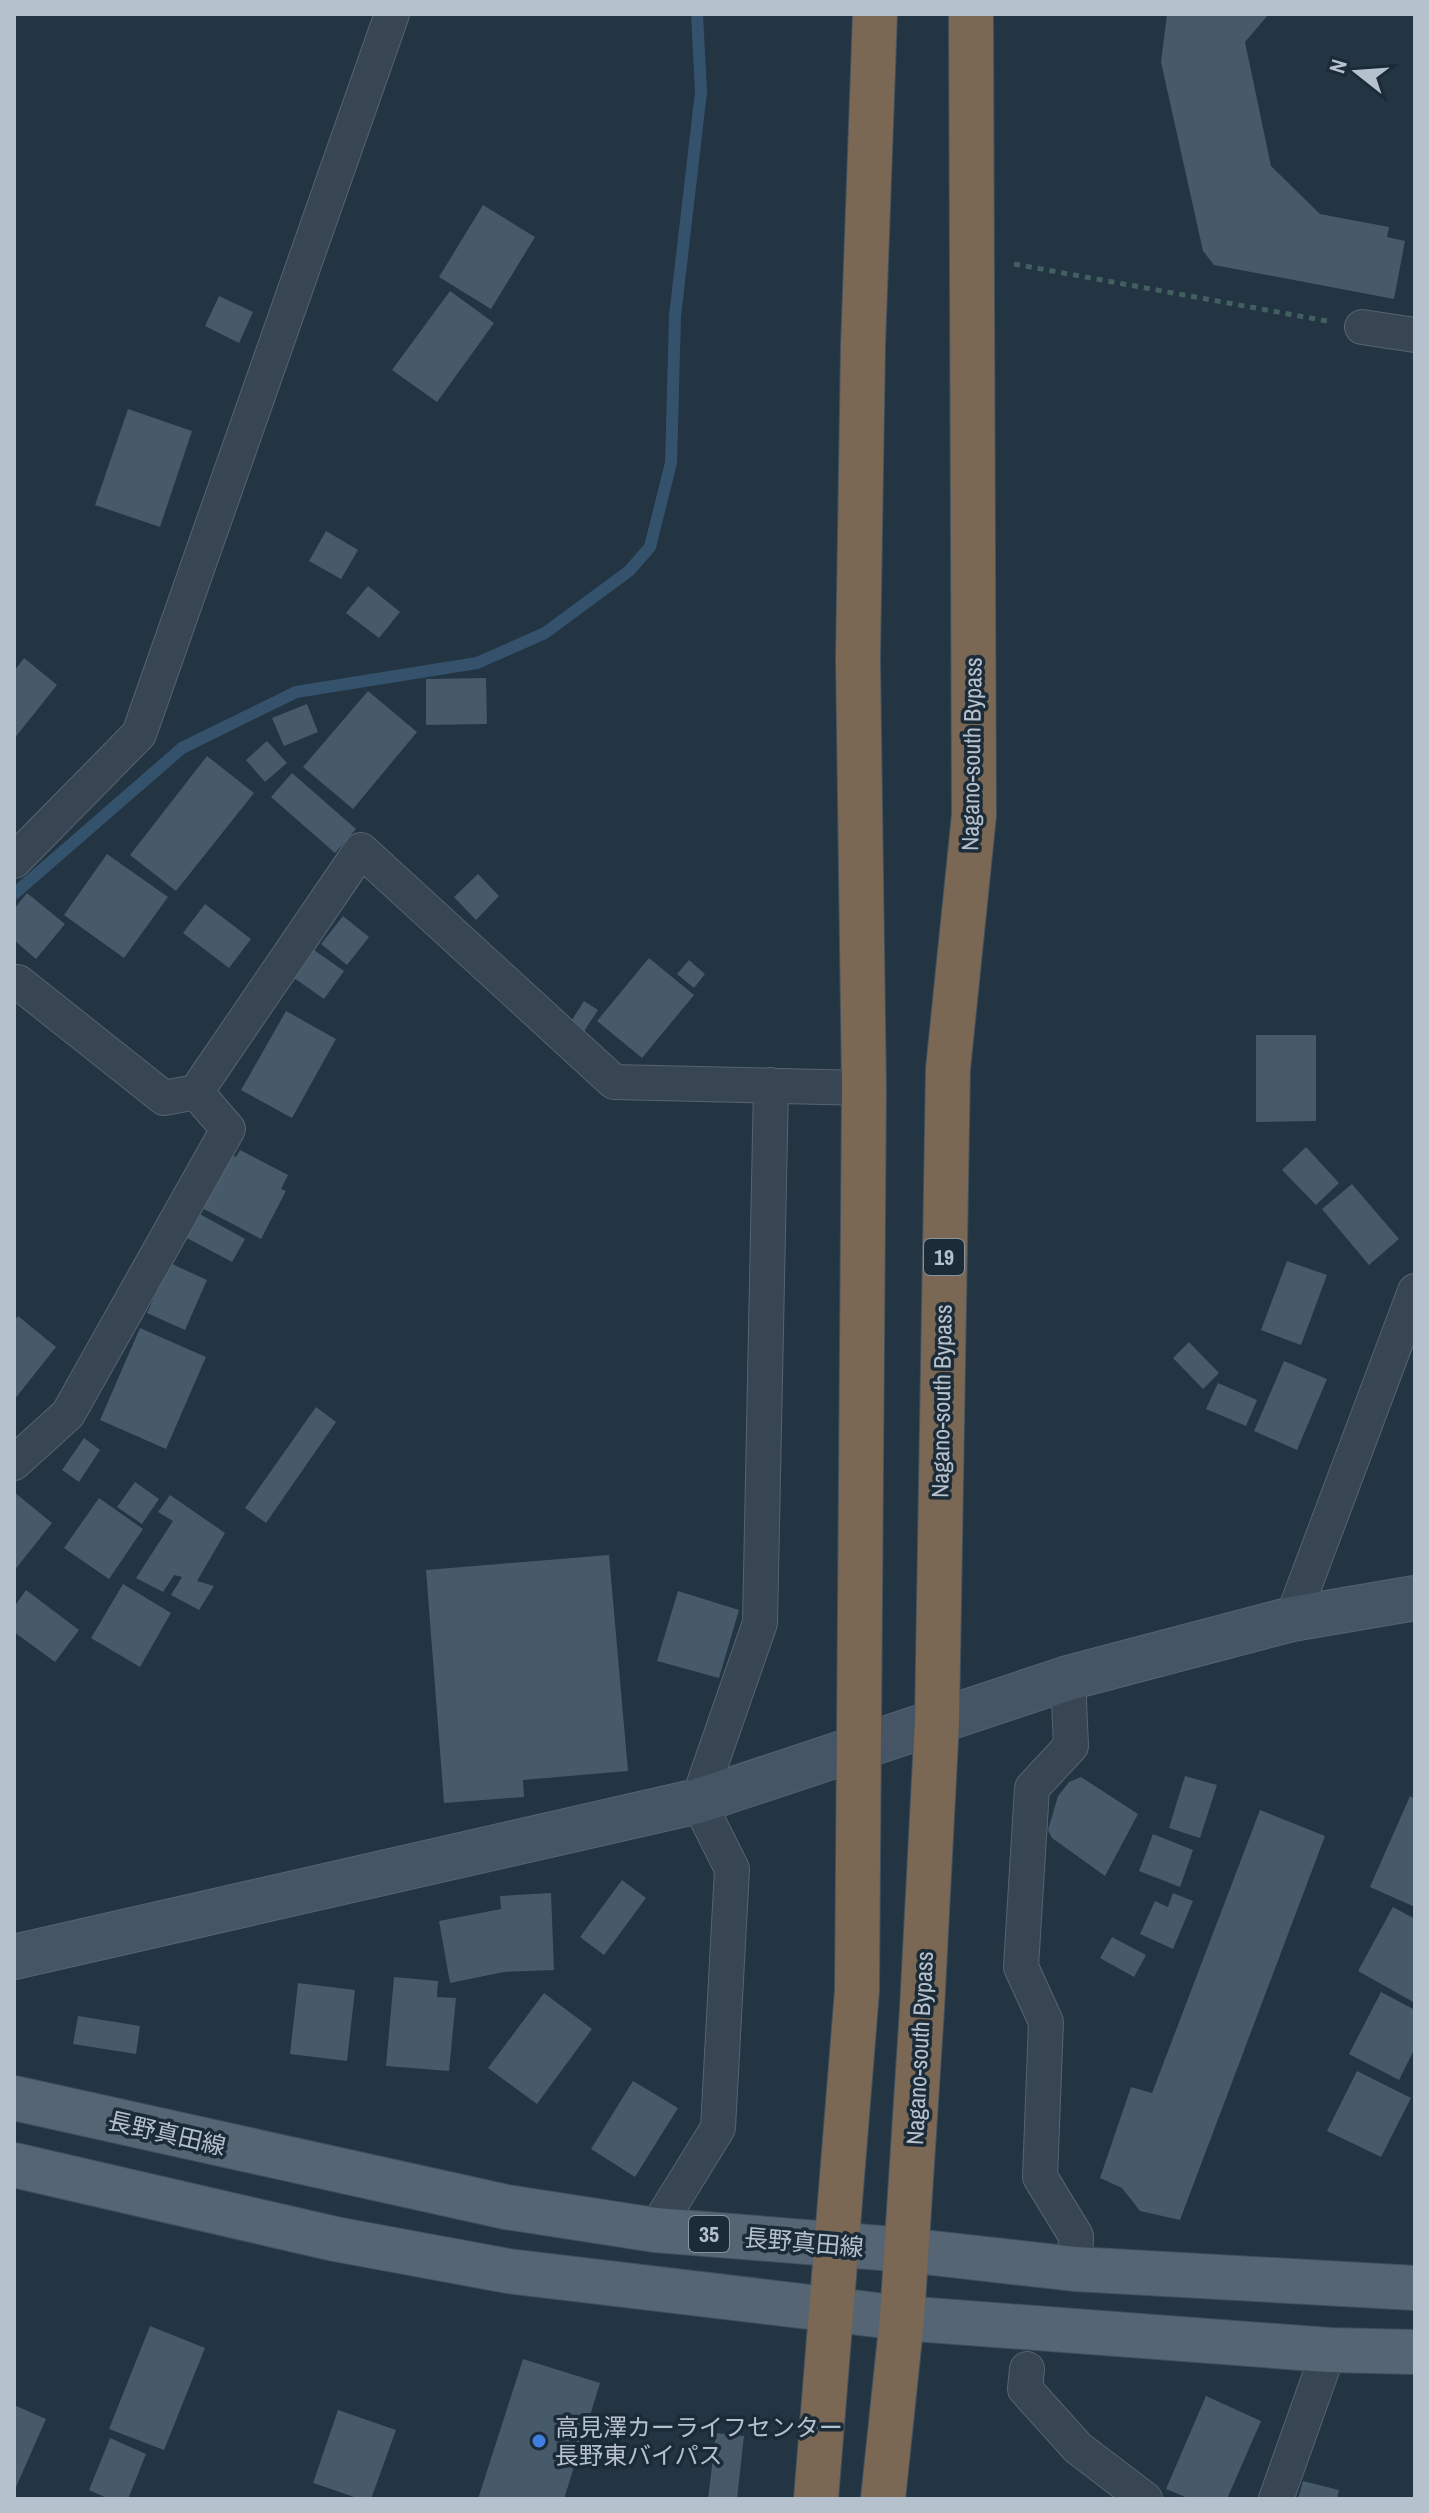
<svg xmlns="http://www.w3.org/2000/svg" width="1429" height="2513" viewBox="0 0 1429 2513" font-family="'Archivo Narrow','Noto Sans JP',sans-serif">
	<style>
		.lines { fill: none; stroke-linecap: round; stroke-linejoin: round }
		.stream { stroke: #35526c; stroke-width: 12 }
		.building { fill: #475a6a }
		.street-casing { stroke: #566470; stroke-width: 36 }
		.secondary-casing { stroke: #566470; stroke-width: 46 }
		.primary-casing { stroke: #414f5c; stroke-width: 46 }
		.highway-casing { stroke: #42515d; stroke-width: 46 }
		.path { stroke: #436060; stroke-width: 5; stroke-dasharray: 6 6; stroke-linecap: butt }
		.street { stroke: #384653; stroke-width: 34 }
		.secondary { stroke: #455566; stroke-width: 44 }
		.primary { stroke: #566573; stroke-width: 44 }
		.highway { stroke: #7a6754; stroke-width: 44 }
		.shop-dot { fill: #3f7fe0; stroke: #1c2b38; stroke-width: 3 }
		.labels { text-anchor: middle; dominant-baseline: central; stroke-width: 7; stroke-linejoin: round; paint-order: stroke }
		.shield { fill: #1c2b38; stroke: #8794a0; stroke-width: 2 }
		.shield-label { font-size: 22px; font-weight: bold; fill: #b5c1cd }
		.street-label { font-size: 24px; fill: #b5c1cd; stroke: #1c2b38 }
		.poi-label { font-size: 24px; fill: #b5c1cd; stroke: #1c2b38; text-anchor: start }
	</style>
	<rect width="100%" height="100%" fill="#233443"/>
	<g class="lines">
		<path class="stream" d="M14,894l168,-146 114,-56 181,-29 68,-30 84,-62 21,-24 21,-84 4,-147 26,-224 -4,-78"/>
	</g>
	<path class="building" d="M1167,14h102l-24,28 26,124 49,48 69,13 -2,10 18,4 -11,58 -180,-34 -11,-14 -42,-189z
		M483,205l52,32 -44,72 -52,-32z
		M450,291l44,32 -57,79 -45,-32z
		M219,296l34,16 -14,31 -34,-17z
		M128,409l64,22 -32,96 -65,-22z
		M326,531l32,19 -17,29 -32,-18z
		M368,586l32,26 -21,26 -33,-25z
		M24,658l33,27 -43,54v-68z
		M486,678l1,46 -61,1v-46z
		M368,691l49,41 -64,77 -50,-42z
		M307,704l11,28 -34,14 -12,-28z
		M267,741l20,22 -22,19 -19,-22z
		M207,756l47,37 -78,98 -46,-36z
		M292,773l64,56 -21,24 -64,-56z
		M107,854l61,43 -44,61 -60,-43z
		M478,874l21,22 -23,24 -22,-23z
		M27,893l38,31 -29,35 -22,-19v-31z
		M205,904l46,35 -22,29 -46,-35z
		M343,916l26,21 -22,28 -26,-21z
		M314,950l30,21 -20,28 -30,-21z
		M649,958l45,37 -52,63 -45,-37z
		M689,960l16,14 -11,14 -17,-14z
		M584,1001l14,9 -17,26 -13,-10z
		M286,1011l50,28 -44,79 -51,-28z
		M1256,1035h60v86l-60,1z
		M1306,1147l33,36 -23,22 -34,-35z
		M240,1150l48,25 -7,14 5,2 -25,48 -59,-31 28,-54 6,3z
		M1352,1184l47,55 -30,26 -47,-56z
		M198,1213l47,26 -13,23 -47,-25z
		M1287,1261l40,14 -26,70 -40,-15z
		M170,1263l37,17 -22,50 -38,-17z
		M18,1316l38,31 -42,53v-79z
		M140,1328l66,29 -40,92 -66,-29z
		M1189,1342l30,31 -16,16 -30,-31z
		M1284,1361l43,18 -30,71 -43,-19z
		M1218,1383l39,17 -11,26 -40,-17z
		M316,1407l20,15 -70,101 -21,-15z
		M84,1438l16,12 -21,32 -17,-12z
		M135,1482l24,17 -17,25 -25,-17z
		M14,1492l38,31 -38,48z
		M170,1495l55,38 -28,48 17,5 -15,24 -28,-15 11,-18 -8,-2 -11,17 -27,-14 37,-57 -15,-9z
		M99,1498l44,31 -34,50 -45,-31z
		M609,1555l19,216 -105,9 1,17 -80,6 -18,-233z
		M123,1584l48,29 -31,54 -49,-29z
		M26,1590l53,40 -24,32 -41,-30v-25z
		M678,1591l61,19 -20,68 -62,-17z
		M1185,1776l32,9 -17,53 -31,-10z
		M1081,1777l57,37 -33,62 -53,-38 -4,-8 10,-34 11,-14z
		M1410,1796l5,3v108l-45,-20z
		M1260,1810l65,26 -145,384 -40,-9 -18,-23 -22,-10 31,-91 21,6z
		M1153,1834l40,16 -13,37 -41,-16z
		M622,1880l24,18 -42,57 -24,-18z
		M551,1893l3,77 -50,2 -54,11 -11,-62 62,-12 -1,-13z
		M1173,1893l20,8 -20,48 -33,-15 15,-33 13,6z
		M1393,1907l22,12v84l-57,-32z
		M1112,1937l34,18 -12,22 -34,-19z
		M394,1977l44,4 -1,16 19,1 -7,73 -63,-5z
		M298,1983l57,7 -8,71 -57,-7z
		M1381,1992l34,18v38l-16,32 -50,-26z
		M544,1993l48,36 -55,75 -49,-36z
		M78,2016l62,10 -4,28 -63,-10z
		M1357,2071l54,27 -30,59 -54,-26z
		M633,2081l45,27 -43,69 -44,-28z
		M150,2326l55,22 -41,102 -55,-21z
		M523,2359l77,24 -36,116h-86z
		M1206,2396l55,25 -34,78h-37l-24,-10z
		M14,2405l32,14 -30,68 -2,-1z
		M338,2410l58,20 -25,69h-11l-47,-16z
		M716,2433l28,3 -7,63h-29z
		M110,2438l36,16 -18,45h-19l-20,-9z
		M1303,2481l36,9 -2,9h-39z"/>
	<g class="lines">
		<g class="street-casing">
			<path id="street" d="M1362,327l53,8
				M14,861l125,-127 253,-720
				M18,982l146,116 32,-6
				M14,1463l54,-49 160,-285 -32,-37 165,-242 253,232 250,6
				M1292,1619l123,-328
				M1068,1678l3,68 -39,42 -11,179 25,55 -6,155 36,59 -1,33
				M655,2230l63,-102 14,-259 -34,-68 62,-178 11,-538
				M1027,2369l-2,20 53,59 67,51
				M1276,2499l53,-149"/>
		</g>
		<g class="secondary-casing">
			<path id="secondary" d="M14,1957l684,-156 370,-123 224,-59 123,-21"/>
		</g>
		<g class="primary-casing">
			<path id="primary" d="M14,2098l492,109 149,23 251,20 169,19 340,19
				M14,2165l321,74 173,32 394,47 427,32 86,2"/>
		</g>
		<g class="highway-casing">
			<path id="highway" d="M816,2499l41,-508 7,-903 -6,-430 5,-312 12,-332
				M883,2499l19,-181 20,-309 15,-288 11,-652 26,-254 -3,-801"/>
		</g>
		<path class="path" d="M1014,264l313,57"/>
		<use href="#street" class="street"/>
		<use href="#secondary" class="secondary"/>
		<use href="#primary" class="primary"/>
		<use href="#highway" class="highway"/>
	</g>
	<circle class="shop-dot" cx="539" cy="2441" r="8"/>
	<g class="labels">
		<g class="shield">
			<rect x="924" y="1239" width="40" height="36" rx="6"/>
			<rect x="689" y="2216" width="40" height="36" rx="6"/>
		</g>
		<g class="shield-label">
			<text x="944" y="1257">19</text>
			<text x="709" y="2234">35</text>
		</g>
		<g class="street-label">
			<text transform="translate(971 754) rotate(-89)">Nagano-south Bypass</text>
			<text transform="translate(941 1401) rotate(-89)">Nagano-south Bypass</text>
			<text transform="translate(919 2048) rotate(-87)">Nagano-south Bypass</text>
			<text transform="translate(167 2133) rotate(13)">長野真田線</text>
			<text transform="translate(804 2242) rotate(5)">長野真田線</text>
		</g>
		<g class="poi-label">
			<text x="555" y="2427">高見澤カーライフセンター<tspan x="555" dy="28">長野東バイパス</tspan></text>
		</g>
	</g>
	<rect width="1429" height="2513" fill="none" stroke="#b5c1cd" stroke-width="32"/>
	<g transform="translate(1357 72) rotate(287)" stroke="#1c2b38" stroke-width="6" paint-order="stroke">
	<path d="M0-6L14 30L0 20L-14 30Z" fill="#b5c1cd"/>
	<text y="-12" font-size="22" font-weight="bold" text-anchor="middle" fill="#b5c1cd">N</text>
	</g>
</svg>
